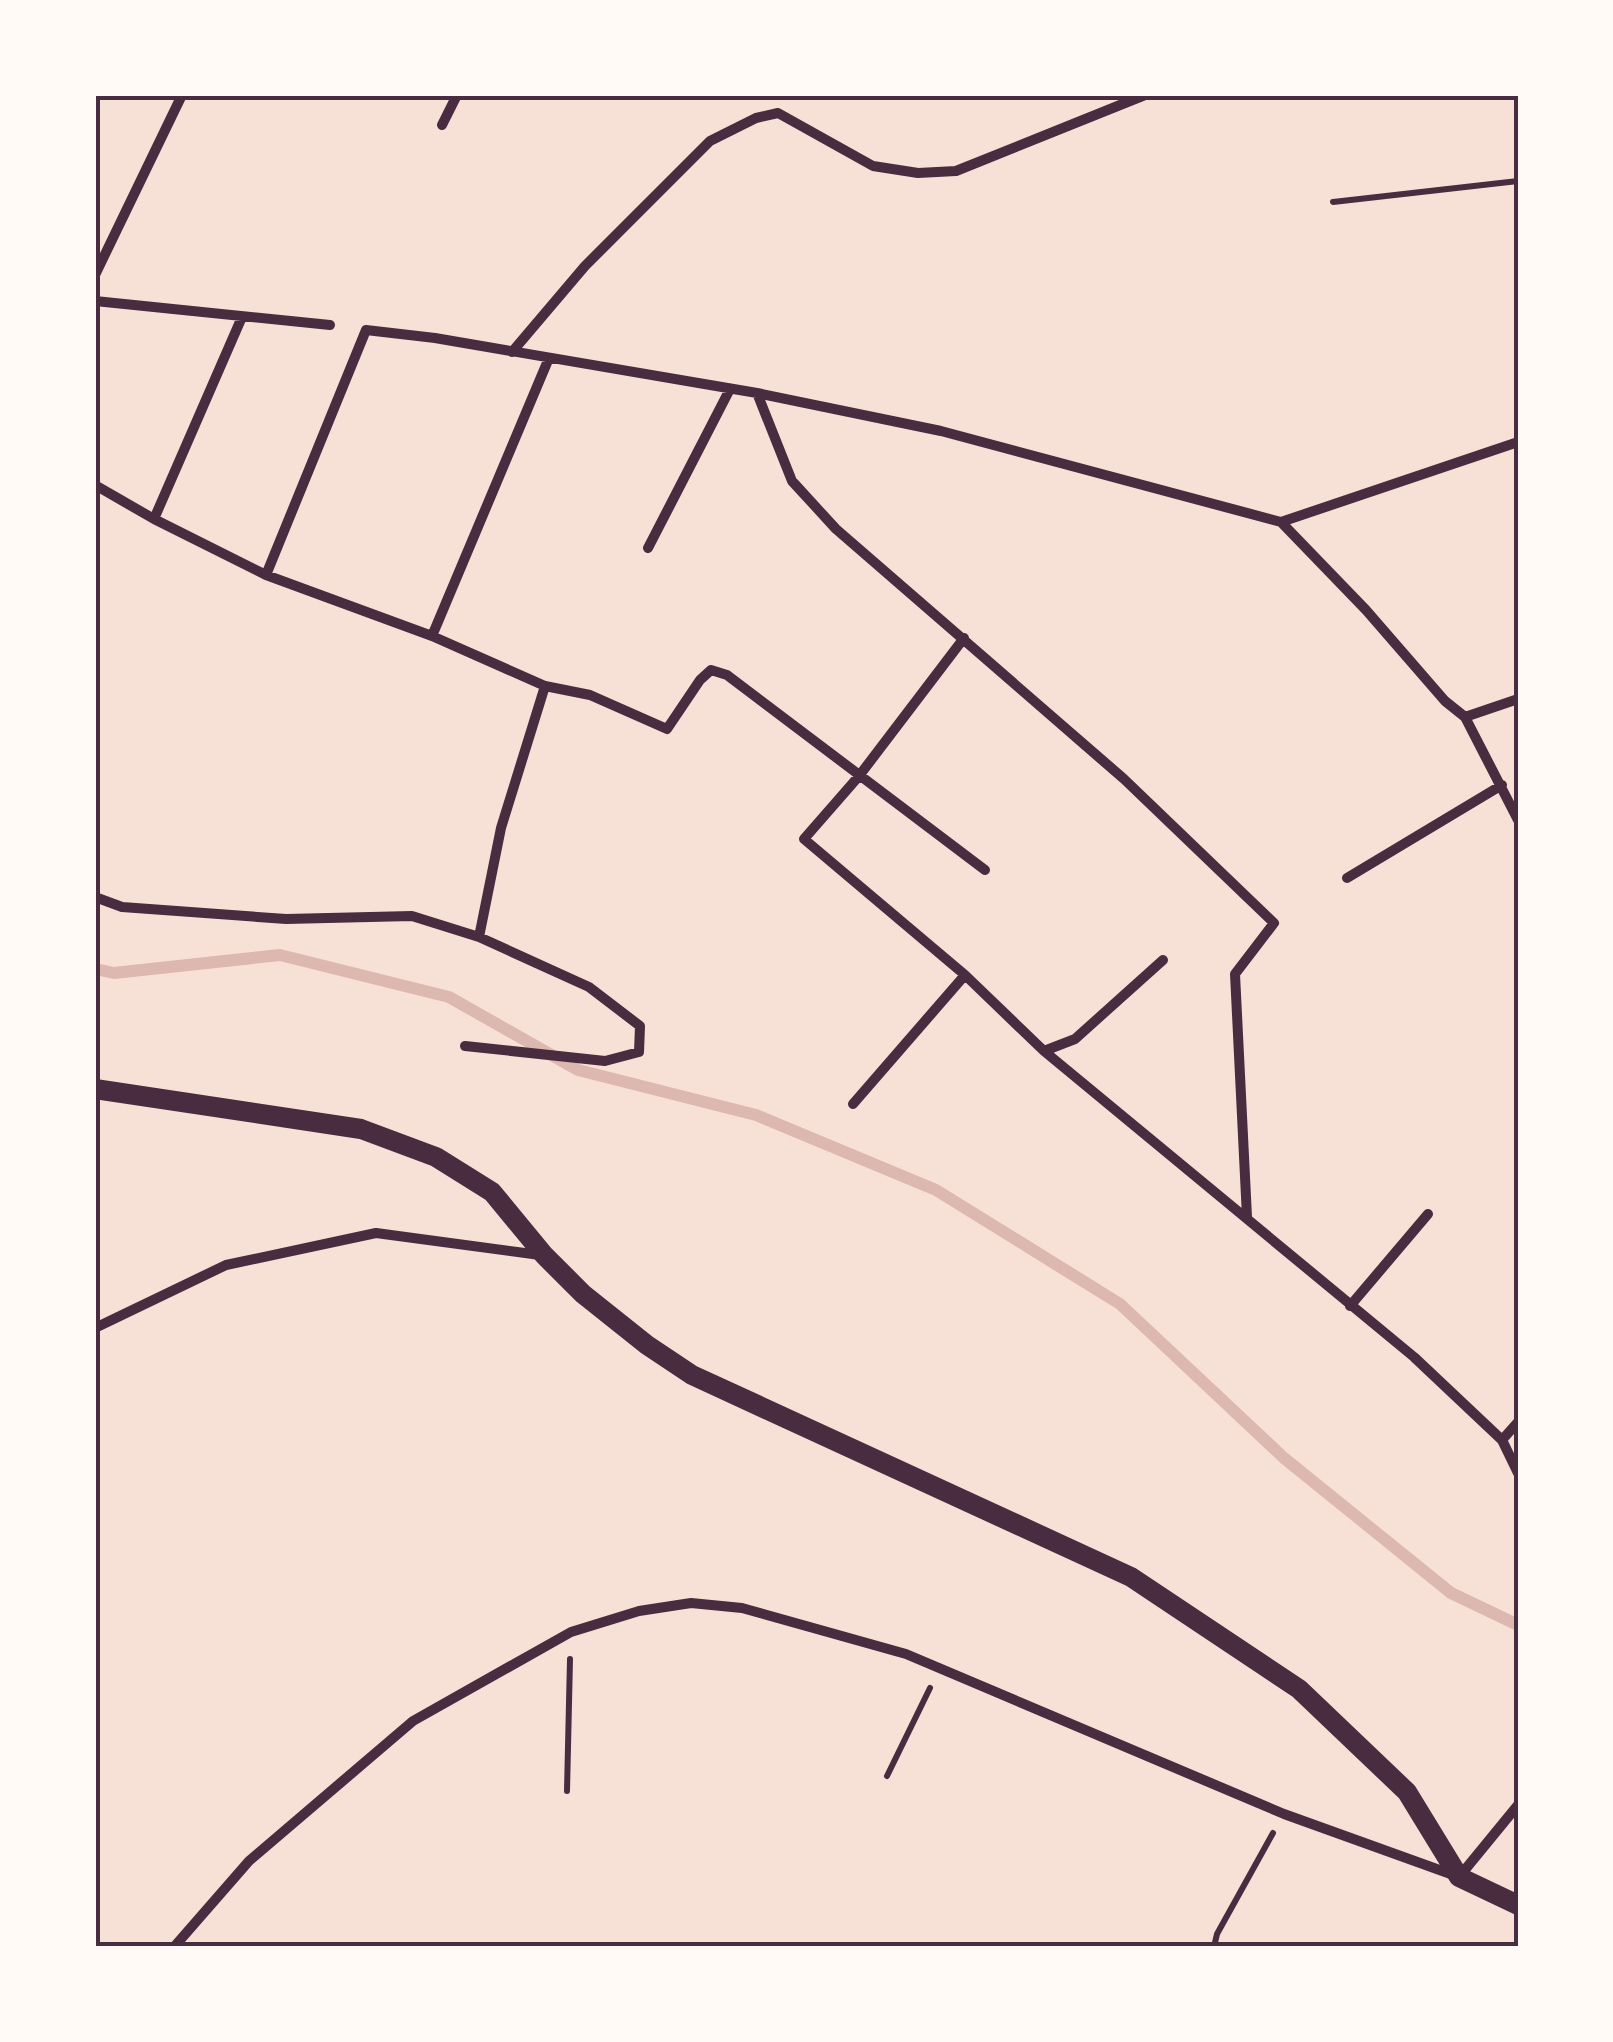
<svg xmlns="http://www.w3.org/2000/svg" width="1613" height="2042" viewBox="0 0 1613 2042" font-family="Signika,sans-serif">
	<style>
		.lines { fill: none; stroke-linecap: round; stroke-linejoin: round }
		.stream { stroke: #dcb8b0; stroke-width: 12 }
		.path { stroke: #4a2c40; stroke-width: 6 }
		.minor { stroke: #4a2c40; stroke-width: 10 }
		.secondary { stroke: #4a2c40; stroke-width: 20 }
		.neatline { fill: none; stroke: #4a2c40; stroke-width: 4 }
	</style>
	<rect width="100%" height="100%" fill="#f7e1d7"/>
	<g class="lines">
		<path class="stream" d="M95,969l19,4 166,-18 169,42 129,73 178,45 180,75 184,114 164,154 167,135 67,32"/>
		<path class="path" d="M1333,202l185,-21
			M887,1776l43,-88
			M567,1791l3,-132
			M1214,1947l3,-13 56,-101"/>
		<path class="minor" d="M442,125l15,-30
			M95,275l87,-180
			M95,301l235,24
			M512,352l73,-86 125,-125 46,-23 22,-5 95,53 45,7 38,-2 189,-76
			M757,393l35,88 44,48 288,250 150,144 -39,51 12,243
			M95,485l59,34 112,56 166,61 113,50 45,9 77,34 33,-49 11,-10 16,5 258,195
			M154,519l88,-202
			M1281,522l237,-80
			M648,548l82,-159
			M266,575l100,-245 69,8 322,55 184,38 340,91 85,88 79,91 20,16 53,103
			M432,636l117,-278
			M964,638l-105,138 -55,63 161,136 79,76 370,306 88,83 16,33
			M1465,717l53,-18
			M1347,878l155,-93
			M95,897l27,10 164,12 126,-3 67,21 110,50 51,39 -1,26 -34,9 -140,-15
			M479,937l22,-109 44,-142
			M1044,1051l31,-12 88,-79
			M853,1104l112,-129
			M1350,1306l78,-92
			M95,1328l131,-63 150,-32 164,22
			M1502,1440l16,-18
			M174,1947l75,-86 164,-140 158,-89 68,-21 52,-8 51,5 164,46 378,160 175,63 59,-72"/>
		<path class="secondary" d="M95,1089l266,40 75,28 56,35 52,63 39,39 64,51 45,30 439,202 168,112 108,103 52,85 59,28"/>
	</g>
	<rect width="1613" height="2042" fill="none" stroke="#fffaf5" stroke-width="195"/>
	<rect x="98" y="98" width="1418" height="1846" class="neatline"/>
</svg>
